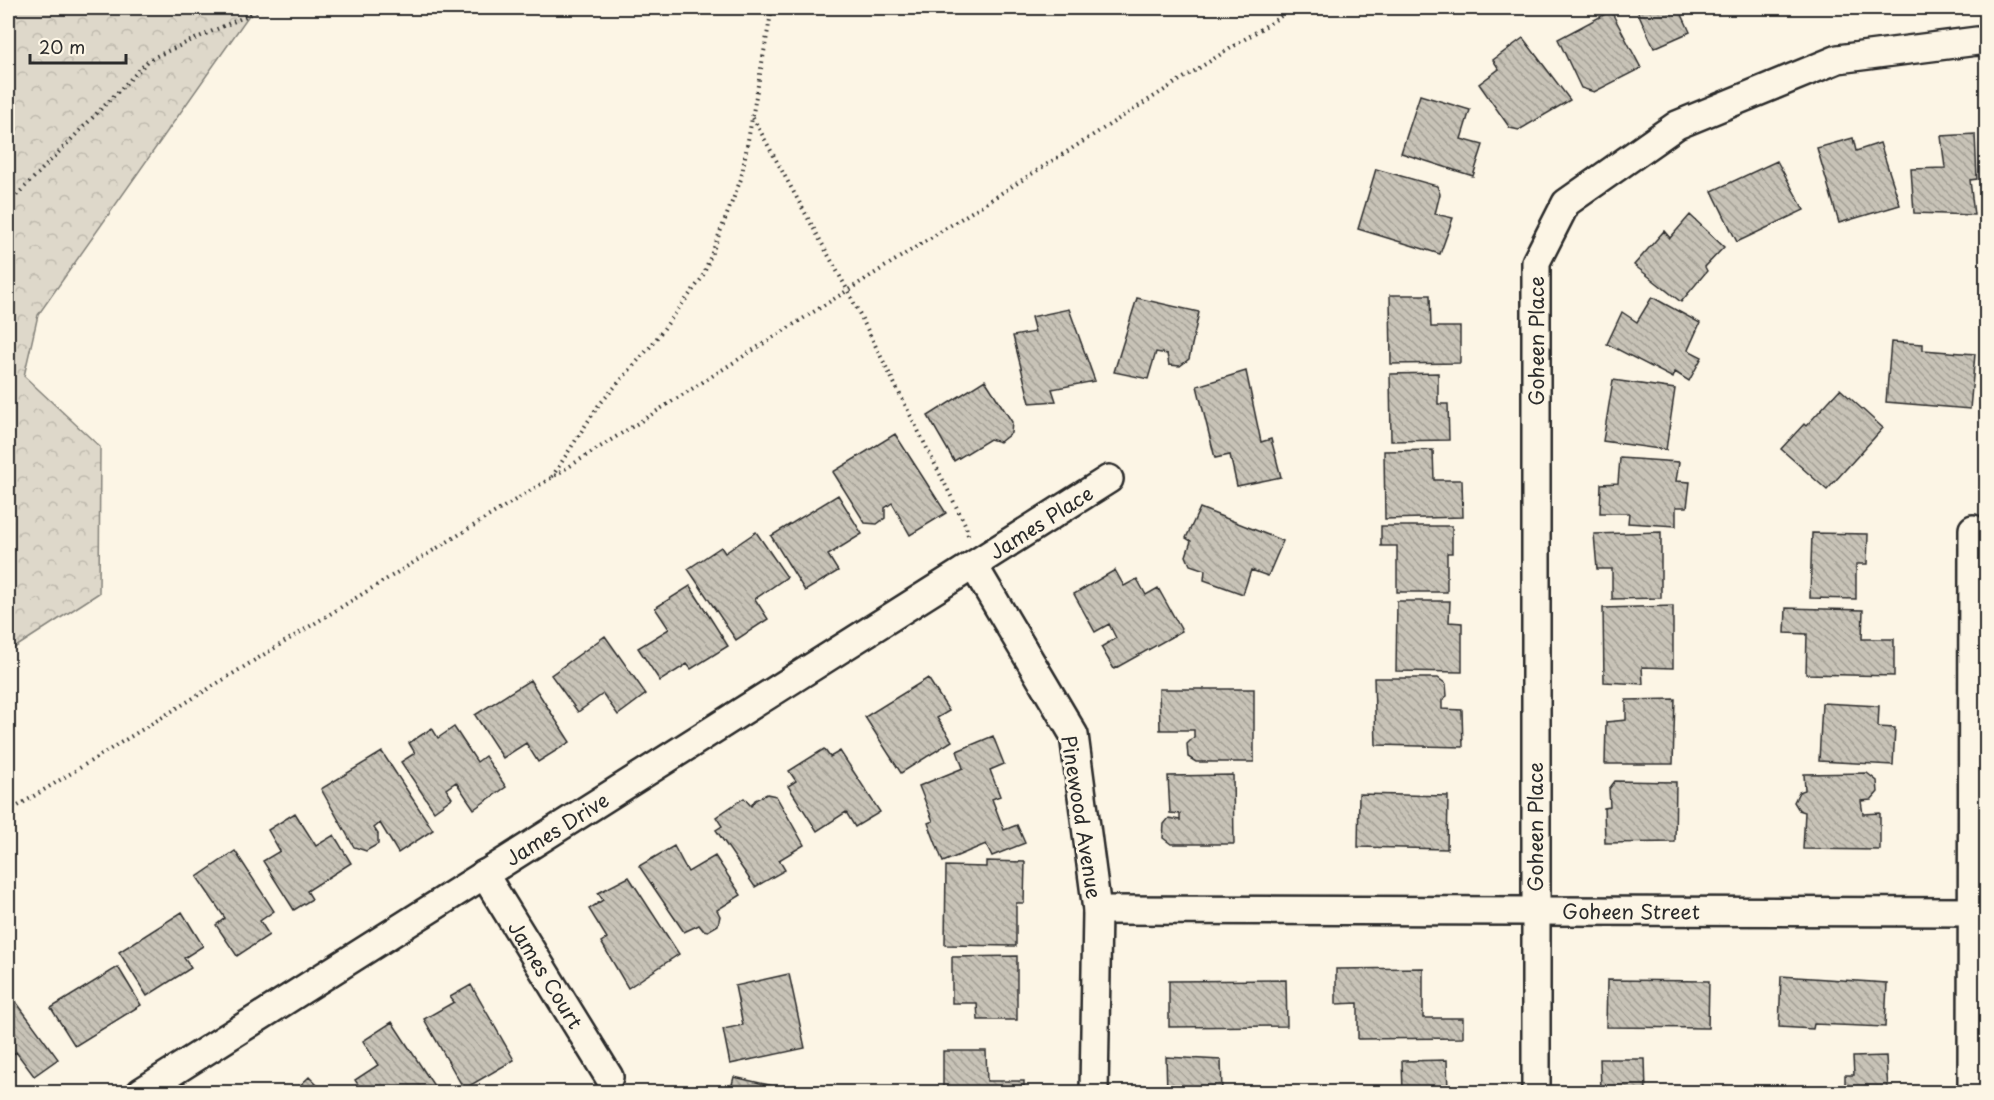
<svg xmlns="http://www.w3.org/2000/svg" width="1994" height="1100" viewBox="0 0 1994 1100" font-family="'Playpen Sans',sans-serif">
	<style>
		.forest { fill: url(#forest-crowns); stroke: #84827a; stroke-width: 1.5 }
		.building { fill: url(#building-back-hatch); stroke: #2b2b2b; stroke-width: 1.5 }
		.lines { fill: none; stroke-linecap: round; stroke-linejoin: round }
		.minor-casing { stroke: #2b2b2b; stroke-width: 32 }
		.path { stroke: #2b2b2b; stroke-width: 4; stroke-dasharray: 1.5 4.5; stroke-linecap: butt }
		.minor { stroke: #fcf5e5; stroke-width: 27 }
		.labels { text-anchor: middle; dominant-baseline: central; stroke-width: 6; stroke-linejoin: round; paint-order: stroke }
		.street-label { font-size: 20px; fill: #2b2b2b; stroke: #fcf5e5 }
	</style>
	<defs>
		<pattern id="forest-crowns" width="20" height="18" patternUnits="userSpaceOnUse" patternTransform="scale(1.5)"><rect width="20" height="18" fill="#ded8ca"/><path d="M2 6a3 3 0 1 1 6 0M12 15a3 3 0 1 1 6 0" fill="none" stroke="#bfbaae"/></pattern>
		<pattern id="building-back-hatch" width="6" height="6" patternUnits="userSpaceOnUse" patternTransform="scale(1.5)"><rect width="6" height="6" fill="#c8c3b7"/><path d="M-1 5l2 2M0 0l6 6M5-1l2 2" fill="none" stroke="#a39f95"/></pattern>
	</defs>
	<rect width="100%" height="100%" fill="#fcf5e5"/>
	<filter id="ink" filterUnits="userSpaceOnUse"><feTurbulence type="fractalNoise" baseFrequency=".0167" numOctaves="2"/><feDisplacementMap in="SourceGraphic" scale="12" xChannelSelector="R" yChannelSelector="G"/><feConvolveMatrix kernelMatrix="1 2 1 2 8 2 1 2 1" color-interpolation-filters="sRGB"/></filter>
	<g filter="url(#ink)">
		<path class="forest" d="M8,8h246l-216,307 -14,61 76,71 -1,146 -91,59z"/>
		<path class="building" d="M1636,8h43l11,24 -36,16z
			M1611,11l30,57 -47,24 -13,-4 -23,-49z
			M1523,38l47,62 -51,30 -9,-2 -31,-44 20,-15 -6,-9z
			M1420,95l50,15 -9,29 22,6 -10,31 -72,-23z
			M1975,134l2,45 -7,1 4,35 -60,-2 -3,-44 34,-1 -4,-32z
			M1853,138l3,13 24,-8 20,62 -61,18 -22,-75z
			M1777,161l27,49 -67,32 -25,-51z
			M1376,169l61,17 3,8 -5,20 18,4 -13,36 -82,-25z
			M1690,215l34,32 -19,20 2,4 -26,31 -47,-37 30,-34 6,7z
			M1390,295h40l1,32h29v36l-69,1z
			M1652,297l48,26 -12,27 14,7 -13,24 -14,-9 -2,6 -66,-34 15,-32 15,10z
			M1137,298l62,14 -10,47 -9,7 -11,-1 -2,-11 -11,-2 -8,27 -34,-7z
			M1069,309l26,72 -43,8 4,12 -26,2 -17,-67 22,-4 -4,-15z
			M1891,342l32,2v6l52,4 -5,55 -84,-7z
			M1246,371l15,71 10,-3 10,38 -44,9 -7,-31 -15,3 -18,-72z
			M1438,373v31h10l1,36 -58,1 -1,-67z
			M985,380l27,42 -1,11 -11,9 -10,-3 -36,22 -26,-45z
			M1613,380l62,9 -9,61 -63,-9z
			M1840,389l43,39 -56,62 -46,-41 23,-25 2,2z
			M895,434l51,79 -36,22 -18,-32 -7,5v10l-8,6 -12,-1 -32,-51z
			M1433,450l1,30h28l1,37 -78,2 -1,-68z
			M1620,458l59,4 -3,19 14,1 -3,25h-11v19l-48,-3 1,-10h-29l1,-29 17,-1z
			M838,495l24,39 -34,21 10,16 -33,20 -34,-55z
			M1200,508l83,33 -15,35 -17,-6 -8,24 -39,-14 1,-10 -15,-5 -4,-9 5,-15 -5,-3z
			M1381,526h71v27h-5v39h-50v-46h-16z
			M756,532l31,45 -32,22 13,20 -32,21 -48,-71 33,-22 4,6z
			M1661,532v66l-49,1v-30h-15l-3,-35z
			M1812,533l56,1 -1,30h-11v35l-46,-1z
			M1115,570l9,16 13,-7 9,16 12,-7 24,43 -68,38 -13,-22 15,-9 -7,-14 -14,8 -21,-38z
			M690,586l38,60 -37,23 -4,-5 -27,17 -22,-33 31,-19 -14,-21z
			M1397,601h53l-1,21 13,1v49l-66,-1z
			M1673,606v62l-31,-1 1,17 -39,-2 -1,-74z
			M1786,608l77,2 -1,29h32v37l-88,-2 1,-40 -22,-1z
			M605,636l41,58 -28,21 -15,-21 -25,18 -27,-37z
			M928,678l21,33 -12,7 15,23 -51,32 -36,-56z
			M1374,678h64l8,6 1,12 -5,4v9l20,1 1,37 -87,-2z
			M530,680l40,62 -32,20 -12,-19 -23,15 -28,-43z
			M1159,689h95v73h-58l-8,-5 -1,-13 7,-7v-7h-34z
			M1675,699l-2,65h-68l1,-42 20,-2v-20z
			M1822,703l57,3 -1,21 17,1 -2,37 -74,-4z
			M454,727l23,35 8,-6 21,31 -32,22 -18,-27 -10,7 6,9 -18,13 -33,-49 14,-9 -6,-10 23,-15 6,10z
			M993,736l11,28 -14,6 10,26 -8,3 12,31 13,-5 8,18 -33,13 -6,-12 -43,18 -15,-39 5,-2 -14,-35 44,-18 -6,-17z
			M824,749l6,8 10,-6 40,61 -25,15 -9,-15 -29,19 -29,-45 8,-5 -7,-10z
			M382,752l51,78 -35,23 -18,-30 -6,5 4,6v10l-12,7 -12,-4 -33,-58z
			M1867,773l10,8 1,11 -7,8 -10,1 2,13 17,-1v37l-77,-1 2,-37 -6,-2 -5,-8 5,-10 6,-2 -1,-16z
			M1233,775l1,69h-63l-8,-6 1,-14 5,-6 11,2v-6l-10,-1 -2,-37z
			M1615,781l61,1 -1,60 -70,1 -1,-35 6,-1 -1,-18z
			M767,794l9,2 28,49 -25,15 6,10 -30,17 -39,-57 6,-4 -6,-9 28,-19 7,8 4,-6z
			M1359,794l89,2 -1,53 -89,-2z
			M295,813l21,33 18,-11 17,28 -44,28 5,8 -18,11 -31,-49 17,-10 -12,-21z
			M674,846l14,26 27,-16 26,39 -24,15 3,6 -2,9 -10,6 -5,-1 -4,-5 -15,7 -45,-66z
			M235,851l39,60 -14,10 9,14 -32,21 -21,-31 9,-7 -28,-41z
			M986,861l39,1 -1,41h-8v43l-71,-1 1,-79 40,1z
			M629,877l50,77 -51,34 -27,-46 6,-4 -18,-29 14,-9 -5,-7z
			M182,912l21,34 -19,12 7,10 -44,28 -28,-44z
			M1017,956v64h-39l-1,-17h-25v-46z
			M118,967l23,38 -66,41 -24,-38z
			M1423,968v50h40v20l-105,1v-36l-22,1v-35z
			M789,974l16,74 -75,16 -7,-35 20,-4 -8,-39z
			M1781,976l106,7 -2,44 -71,-3 -1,5 -34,-2z
			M1286,980l1,46 -118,1v-46z
			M1607,980l102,1 -1,47 -102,-1z
			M471,985l43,75 -50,29 -40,-70 30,-17 -4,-5z
			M14,999l44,60 -24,17 -18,-24 -8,5v-53z
			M392,1022l46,70h-75l-8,-12 23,-15 -15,-24z
			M943,1051h43l1,30h37v11h-81z
			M1886,1056l2,36h-43v-17h9l-1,-18z
			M1166,1057l55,3 1,32h-55z
			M1600,1059h45l1,33h-45z
			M1447,1060l1,32h-45l-1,-31z
			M309,1077l15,15h-31z
			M734,1077l44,10 -1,5h-47z"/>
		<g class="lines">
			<g class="minor-casing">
				<g id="minor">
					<path d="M974,566l100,169 23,175 -3,182"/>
					<path id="s1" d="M484,874l125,203"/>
					<path id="s2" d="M1097,910l889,2"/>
					<path id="s3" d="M141,1092l968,-613"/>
					<path d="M1536,1092v-830l30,-59 111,-78 161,-66 139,-18 9,1"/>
					<path d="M1972,1092l1,-563"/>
				</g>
			</g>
			<path class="path" d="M753,118l95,173 118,235 2,9
				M8,204l142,-145 114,-51
				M552,477l46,-71 52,-59 52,-69 39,-99 31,-171
				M8,812l543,-334 743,-470"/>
			<use href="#minor" class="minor"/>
		</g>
	</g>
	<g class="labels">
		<g class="street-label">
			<text transform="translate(1536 341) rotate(-90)">Goheen Place</text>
			<text stroke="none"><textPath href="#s3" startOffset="1065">James Place</textPath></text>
			<text transform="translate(1082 817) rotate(81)">Pinewood Avenue</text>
			<text transform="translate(1535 827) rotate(-90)">Goheen Place</text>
			<text stroke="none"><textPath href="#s3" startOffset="492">James Drive</textPath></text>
			<text stroke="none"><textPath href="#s2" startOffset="534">Goheen Street</textPath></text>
			<text stroke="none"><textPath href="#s1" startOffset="118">James Court</textPath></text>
		</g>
	</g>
	<rect width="1994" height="1100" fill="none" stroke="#fcf5e5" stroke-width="30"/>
	<rect x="15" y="15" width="1964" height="1070" fill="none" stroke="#2b2b2b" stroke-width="2" filter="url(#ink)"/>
	<path d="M30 54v9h96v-9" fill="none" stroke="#2b2b2b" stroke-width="3"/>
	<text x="39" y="54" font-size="18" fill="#2b2b2b" stroke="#fcf5e5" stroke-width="4.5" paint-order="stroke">20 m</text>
</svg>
